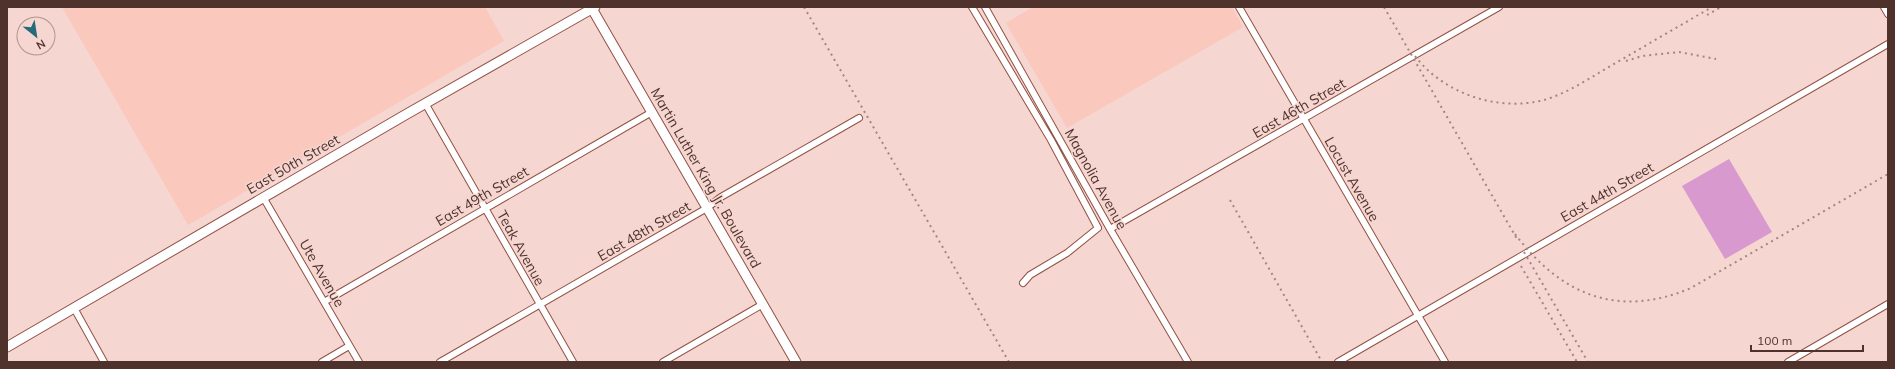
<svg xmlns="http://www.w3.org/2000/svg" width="1895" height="369" viewBox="0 0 1895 369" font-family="Mulish,sans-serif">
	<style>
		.built { fill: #fbc8be }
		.green { fill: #d799ce }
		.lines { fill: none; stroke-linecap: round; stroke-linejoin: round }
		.street-casing { stroke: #925145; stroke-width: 8 }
		.secondary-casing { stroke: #925145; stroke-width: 11 }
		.street { stroke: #fff; stroke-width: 6 }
		.secondary { stroke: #fff; stroke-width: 9 }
		.rail { stroke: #a48680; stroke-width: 2; stroke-dasharray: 2 4; stroke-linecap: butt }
		.labels { text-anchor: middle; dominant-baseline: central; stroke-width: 3; stroke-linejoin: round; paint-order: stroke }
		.street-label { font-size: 14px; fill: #50322c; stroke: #f5d6d0 }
	</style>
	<rect width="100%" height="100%" fill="#f5d6d0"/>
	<path class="built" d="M62,7h423l19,34 -316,184z
		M1033,7h199l11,20 -176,101 -61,-105z"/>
	<path class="green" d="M1729,159l43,73 -47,27 -43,-73z"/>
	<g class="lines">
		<g class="street-casing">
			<path id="street" d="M972,7l79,133 47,88 -31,25 -37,22 -7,8
				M985,7l125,222 78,133
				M1239,7l206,355
				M1884,7l4,7
				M425,103l148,259
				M263,197l96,165
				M1110,229l389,-222
				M324,302l328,-190
				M74,308l30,54
				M322,362l27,-16
				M440,362l267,-154 14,-11 138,-79
				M663,362l100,-58
				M1338,362l550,-318
				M1788,362l100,-58"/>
		</g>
		<g class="secondary-casing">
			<path id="secondary" d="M591,7l205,355
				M7,347l398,-232 190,-108"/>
		</g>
		<use href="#street" class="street"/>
		<use href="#secondary" class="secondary"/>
		<path class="rail" d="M804,7l205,355
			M1384,7l133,232
			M1707,15l14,-8
			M1415,56c29,38 83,56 129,44 24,-7 46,-22 68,-35 33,-19 67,-39 100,-58
			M1626,61l16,-5 37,-4 37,7
			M1230,200l92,162
			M1515,234c46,61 103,85 176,54l197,-114
			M1524,252l64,110
			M1521,266l56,96"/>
	</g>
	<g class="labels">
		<g class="street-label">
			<text transform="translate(1299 108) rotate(-30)">East 46th Street</text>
			<text transform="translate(293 164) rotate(-30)">East 50th Street</text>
			<text transform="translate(706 178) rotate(60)">Martin Luther King Jr. Boulevard</text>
			<text transform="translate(1096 179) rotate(61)">Magnolia Avenue</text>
			<text transform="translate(1352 179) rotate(60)">Locust Avenue</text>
			<text transform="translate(1607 192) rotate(-30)">East 44th Street</text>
			<text transform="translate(482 196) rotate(-30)">East 49th Street</text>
			<text transform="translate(644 231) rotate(-30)">East 48th Street</text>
			<text transform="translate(521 248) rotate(61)">Teak Avenue</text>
			<text transform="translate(322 273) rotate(60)">Ute Avenue</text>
		</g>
	</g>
	<rect width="1895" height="369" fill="none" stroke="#50322c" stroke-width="16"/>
	<g transform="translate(36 36) rotate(150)"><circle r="19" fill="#f5d6d0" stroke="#b3948e"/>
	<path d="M0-3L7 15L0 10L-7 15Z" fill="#246c79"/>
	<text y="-6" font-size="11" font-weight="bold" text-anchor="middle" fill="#50322c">N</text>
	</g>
	<path d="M1751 345v6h112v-6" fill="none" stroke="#50322c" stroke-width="2"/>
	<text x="1757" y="345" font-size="12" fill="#50322c" stroke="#f5d6d0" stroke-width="3" paint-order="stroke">100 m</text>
</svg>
